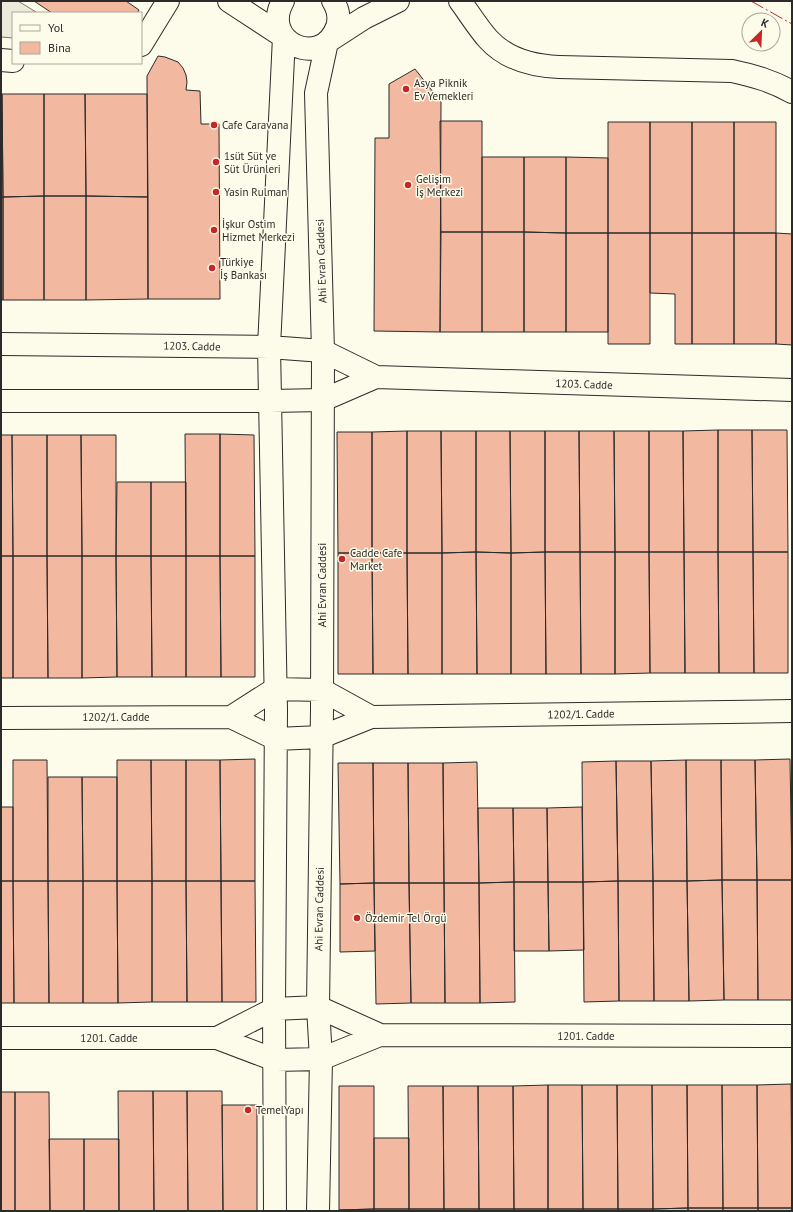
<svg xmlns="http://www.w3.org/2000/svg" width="793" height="1212" viewBox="0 0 793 1212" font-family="'PT Sans',sans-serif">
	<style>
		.parking { fill: #eceadb; stroke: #74746e }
		.building { fill: #f2b8a0; stroke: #2b2b2b }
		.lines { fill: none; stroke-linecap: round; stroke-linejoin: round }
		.minor-casing { stroke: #2b2b2b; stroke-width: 24 }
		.major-casing { stroke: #2b2b2b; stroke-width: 24 }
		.minor { stroke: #fdfbea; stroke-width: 22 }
		.major { stroke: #fdfbea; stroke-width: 22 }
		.power { stroke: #c62828; stroke-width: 1; stroke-dasharray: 14 3 2 3; stroke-linecap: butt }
		.poi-dot { fill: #c62828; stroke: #fdfbea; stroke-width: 1.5 }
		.labels { text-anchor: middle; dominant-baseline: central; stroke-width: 3; stroke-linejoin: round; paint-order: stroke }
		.poi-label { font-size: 11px; fill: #2b2b2b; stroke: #fdfbea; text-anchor: start }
		.street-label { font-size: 11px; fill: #2b2b2b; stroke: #fdfbea }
	</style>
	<rect width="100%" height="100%" fill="#fdfbea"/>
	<path class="parking" d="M1,1h17l18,11 -1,1h-22v25l-12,-1z"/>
	<path class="building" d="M34,1h92l13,9 -2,3h-85z
		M158,56l7,1 13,5 5,6 3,7 1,7 -1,8 14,1 1,33h18l1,175h-72l-1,-223z
		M415,69l26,33 -1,230 -66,-1 1,-193h14v-54z
		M1,94h1l1,103h-2z
		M2,94h42v102l-41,1z
		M44,94h41l1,102h-42z
		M85,94h62l1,103 -62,-1z
		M440,121h42v111h-41z
		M608,122h42v111h-42z
		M650,122h42v111h-42z
		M692,122h42v111h-42z
		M734,122h42v111h-42z
		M482,157h42v75h-42z
		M524,157h42v76l-42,-1z
		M566,157l42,1v75h-42z
		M44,196v104h-41v-103z
		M44,196h42v104h-42z
		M86,196l62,1v102l-62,1z
		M1,197h2v103h-2z
		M441,232h41v100h-42z
		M482,232h42v100h-42z
		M524,232l42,1v99h-42z
		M566,233h42v99h-42z
		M608,233h42v111h-42z
		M650,233h42v111h-17v-50l-25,-1z
		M692,233h42v111h-42z
		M734,233h42v111h-42z
		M776,233l16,1v111l-16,-1z
		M718,430v122h-34l-1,-121z
		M718,430h34l1,122h-35z
		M752,430h35l1,122h-35z
		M407,431v122h-35v-121z
		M407,431h34l1,122h-35z
		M441,431h35v121l-34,1z
		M476,431h34l1,122 -35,-1z
		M510,431h35v121l-34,1z
		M545,431h34l1,121h-35z
		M579,431h35l1,121h-35z
		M614,431h35v121h-34z
		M649,431h34l1,121h-35z
		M337,432h35v121h-34z
		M185,434h35v122h-34z
		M220,434l34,1 1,121h-35z
		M1,435h11l1,121h-12z
		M12,435h35v121h-34z
		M47,435h34l1,121h-35z
		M81,435h35v121h-34z
		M117,482h34v74h-35z
		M151,482h35v74h-35z
		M476,552l35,1v121h-34z
		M476,552l1,122h-35v-121z
		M545,552h35l1,122h-35z
		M545,552l1,122h-35v-121z
		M580,552h35v122h-34z
		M615,552h34l1,121 -35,1z
		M649,552h35l1,121h-35z
		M684,552h34l1,121h-34z
		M718,552h35l1,121h-35z
		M753,552h35v121h-34z
		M338,553h34l1,121h-35z
		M372,553h35l1,121h-35z
		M407,553h35v121h-34z
		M1,556h12v122h-12z
		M13,556h34l1,122h-35z
		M47,556h35v122h-34z
		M82,556h34l1,121 -35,1z
		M116,556h35l1,121h-35z
		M151,556h35v121h-34z
		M186,556h34l1,121h-35z
		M220,556h35v121h-34z
		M255,759v122h-34l-1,-121z
		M790,759l2,121h-35l-2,-120z
		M13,760h34l1,121h-35z
		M117,760h34l1,121h-35z
		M151,760h35v121h-34z
		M186,760h34l1,121h-35z
		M686,760l1,121h-34l-2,-120z
		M686,760h35l1,120 -35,1z
		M721,760h34l2,120h-35z
		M616,761l2,120 -35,1 -1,-120z
		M616,761h35l2,120h-35z
		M477,762l2,121h-35l-1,-120z
		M338,763h35l1,120 -34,1z
		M373,763h35l1,120h-35z
		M408,763h35l1,120h-35z
		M48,777h34l1,104h-35z
		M82,777h35v104h-34z
		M1,807h12v74h-12z
		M582,807l1,75h-35l-1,-74z
		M478,808h35l1,74 -35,1z
		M513,808h34l1,74h-34z
		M722,880h35l1,120h-34z
		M722,880l2,120 -35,1 -2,-120z
		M757,880h35v120h-34z
		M1,881h12l1,122h-13z
		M13,881h35l1,122h-35z
		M48,881h35v122h-34z
		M83,881h34l1,122h-35z
		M117,881h35v121l-34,1z
		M152,881h34l1,121h-35z
		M186,881h35l1,121h-35z
		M221,881h34l1,121h-34z
		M618,881h35l1,120h-35z
		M618,881l1,120 -35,1 -1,-120z
		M653,881h34l2,120h-35z
		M514,882h34l1,69h-35z
		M514,882l1,120 -35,1 -1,-120z
		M548,882h35l1,68 -35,1z
		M374,883h35l2,120 -35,1z
		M374,883l1,68 -35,1v-68z
		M409,883h35l1,120h-34z
		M444,883h35l1,120h-35z
		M791,1084l1,124h-34l-1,-123z
		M548,1085v124h-34l-1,-123z
		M548,1085h34l1,124h-35z
		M582,1085h35l1,124h-35z
		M617,1085h35l1,124h-35z
		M652,1085h35l1,123 -35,1z
		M687,1085h35l1,123h-35z
		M722,1085h35l1,123h-35z
		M339,1086h35v123l-35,1z
		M408,1086h35l1,123h-35z
		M443,1086h35l1,123h-35z
		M478,1086h35l1,123h-35z
		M118,1091h35l1,120h-35z
		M153,1091h34l1,120h-34z
		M187,1091h35l1,120h-35z
		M1,1092h14v119h-14z
		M15,1092h34l1,119h-35z
		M222,1105h35v106h-34z
		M374,1138h35v71h-35z
		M49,1139h35v72h-34z
		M84,1139h35v72h-35z
		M688,1208h35v3h-35z
		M688,1208v3h-35v-2z
		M723,1208h35v3h-35z
		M758,1208h34v3h-34z
		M374,1209h35v2h-35z
		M374,1209v2h-35v-1z
		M409,1209h35v2h-35z
		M444,1209h35v2h-35z
		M479,1209h35v2h-35z
		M514,1209h34v2h-34z
		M548,1209h35v2h-35z
		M583,1209h35v2h-35z
		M618,1209h35v2h-35z"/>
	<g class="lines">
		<g class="minor-casing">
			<path id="minor" d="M460,1c9,12 18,27 28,38 18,20 45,27 71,28l173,4c23,5 40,10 60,21
				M141,45l27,-44
				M1,60l12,1
				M323,351l53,26
				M323,400l53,-23 416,13
				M322,690l49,27
				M231,717l44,-28
				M1,718l230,-1 45,22
				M321,737l50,-20 421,-6
				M318,1007l62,28
				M1,1038h216l58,22
				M217,1038l57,-29
				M321,1059l59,-24 412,1"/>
		</g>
		<g class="major-casing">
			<path id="major" d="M229,1l55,36
				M283,1c-23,41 38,69 54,26 3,-9 1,-18 -4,-26
				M1,344l268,3 54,4
				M1,401h269l53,-1
				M275,689l47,1
				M276,739l45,-2
				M274,1009l44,-2
				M275,1060l46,-1
				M275,1211l-1,-202 2,-299 -7,-363 15,-310
				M318,1211l3,-152 -3,-52 4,-298 1,-358 -7,-258 11,-51 37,-24 34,-17"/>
		</g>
		<use href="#minor" class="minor"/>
		<use href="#major" class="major"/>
		<path class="power" d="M751,1l41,23"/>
	</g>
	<g class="poi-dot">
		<circle cx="406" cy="89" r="4"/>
		<circle cx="214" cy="125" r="4"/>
		<circle cx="216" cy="162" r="4"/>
		<circle cx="408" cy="185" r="4"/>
		<circle cx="216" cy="192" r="4"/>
		<circle cx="214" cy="230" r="4"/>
		<circle cx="212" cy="268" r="4"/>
		<circle cx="342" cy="559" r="4"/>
		<circle cx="357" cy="918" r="4"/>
		<circle cx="248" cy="1110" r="4"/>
	</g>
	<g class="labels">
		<g class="poi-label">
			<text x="414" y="83">Asya Piknik<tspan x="414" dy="13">Ev Yemekleri</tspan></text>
			<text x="222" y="125">Cafe Caravana</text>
			<text x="224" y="156">1süt Süt ve<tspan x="224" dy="13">Süt Ürünleri</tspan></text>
			<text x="416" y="179">Gelişim<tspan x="416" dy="13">İş Merkezi</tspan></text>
			<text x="224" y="192">Yasin Rulman</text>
			<text x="222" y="224">İşkur Ostim<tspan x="222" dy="13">Hizmet Merkezi</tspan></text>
			<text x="220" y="262">Türkiye<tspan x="220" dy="13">İş Bankası</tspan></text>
			<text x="350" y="553">Cadde Cafe<tspan x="350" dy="13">Market</tspan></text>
			<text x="365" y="918">Özdemir Tel Örgü</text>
			<text x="256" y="1110">TemelYapı</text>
		</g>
		<g class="street-label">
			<text transform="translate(321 261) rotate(-92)">Ahi Evran Caddesi</text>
			<text transform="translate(192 346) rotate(1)">1203. Cadde</text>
			<text transform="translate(584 384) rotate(2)">1203. Cadde</text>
			<text transform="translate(322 585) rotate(-90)">Ahi Evran Caddesi</text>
			<text transform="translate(581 714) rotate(-1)">1202/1. Cadde</text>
			<text x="116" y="717">1202/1. Cadde</text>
			<text transform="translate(319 909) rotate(-89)">Ahi Evran Caddesi</text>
			<text x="586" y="1036">1201. Cadde</text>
			<text x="109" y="1038">1201. Cadde</text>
		</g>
	</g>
	<rect width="793" height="1212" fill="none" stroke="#2b2b2b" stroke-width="4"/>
	<rect x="12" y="12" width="130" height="52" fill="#fdfbea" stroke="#a9a89e"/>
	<rect x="20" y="25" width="20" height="6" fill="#fdfbea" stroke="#a9a89e"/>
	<text x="48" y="32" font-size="12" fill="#2b2b2b">Yol</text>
	<rect x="20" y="42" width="20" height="12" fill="#f2b8a0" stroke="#a9a89e"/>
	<text x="48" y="52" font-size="12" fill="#2b2b2b">Bina</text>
	<g transform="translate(761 32) rotate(24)"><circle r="19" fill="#fdfbea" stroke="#a9a89e"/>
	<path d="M0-3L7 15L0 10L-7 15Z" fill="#c62828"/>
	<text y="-6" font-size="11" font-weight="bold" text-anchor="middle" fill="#2b2b2b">K</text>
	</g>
</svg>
